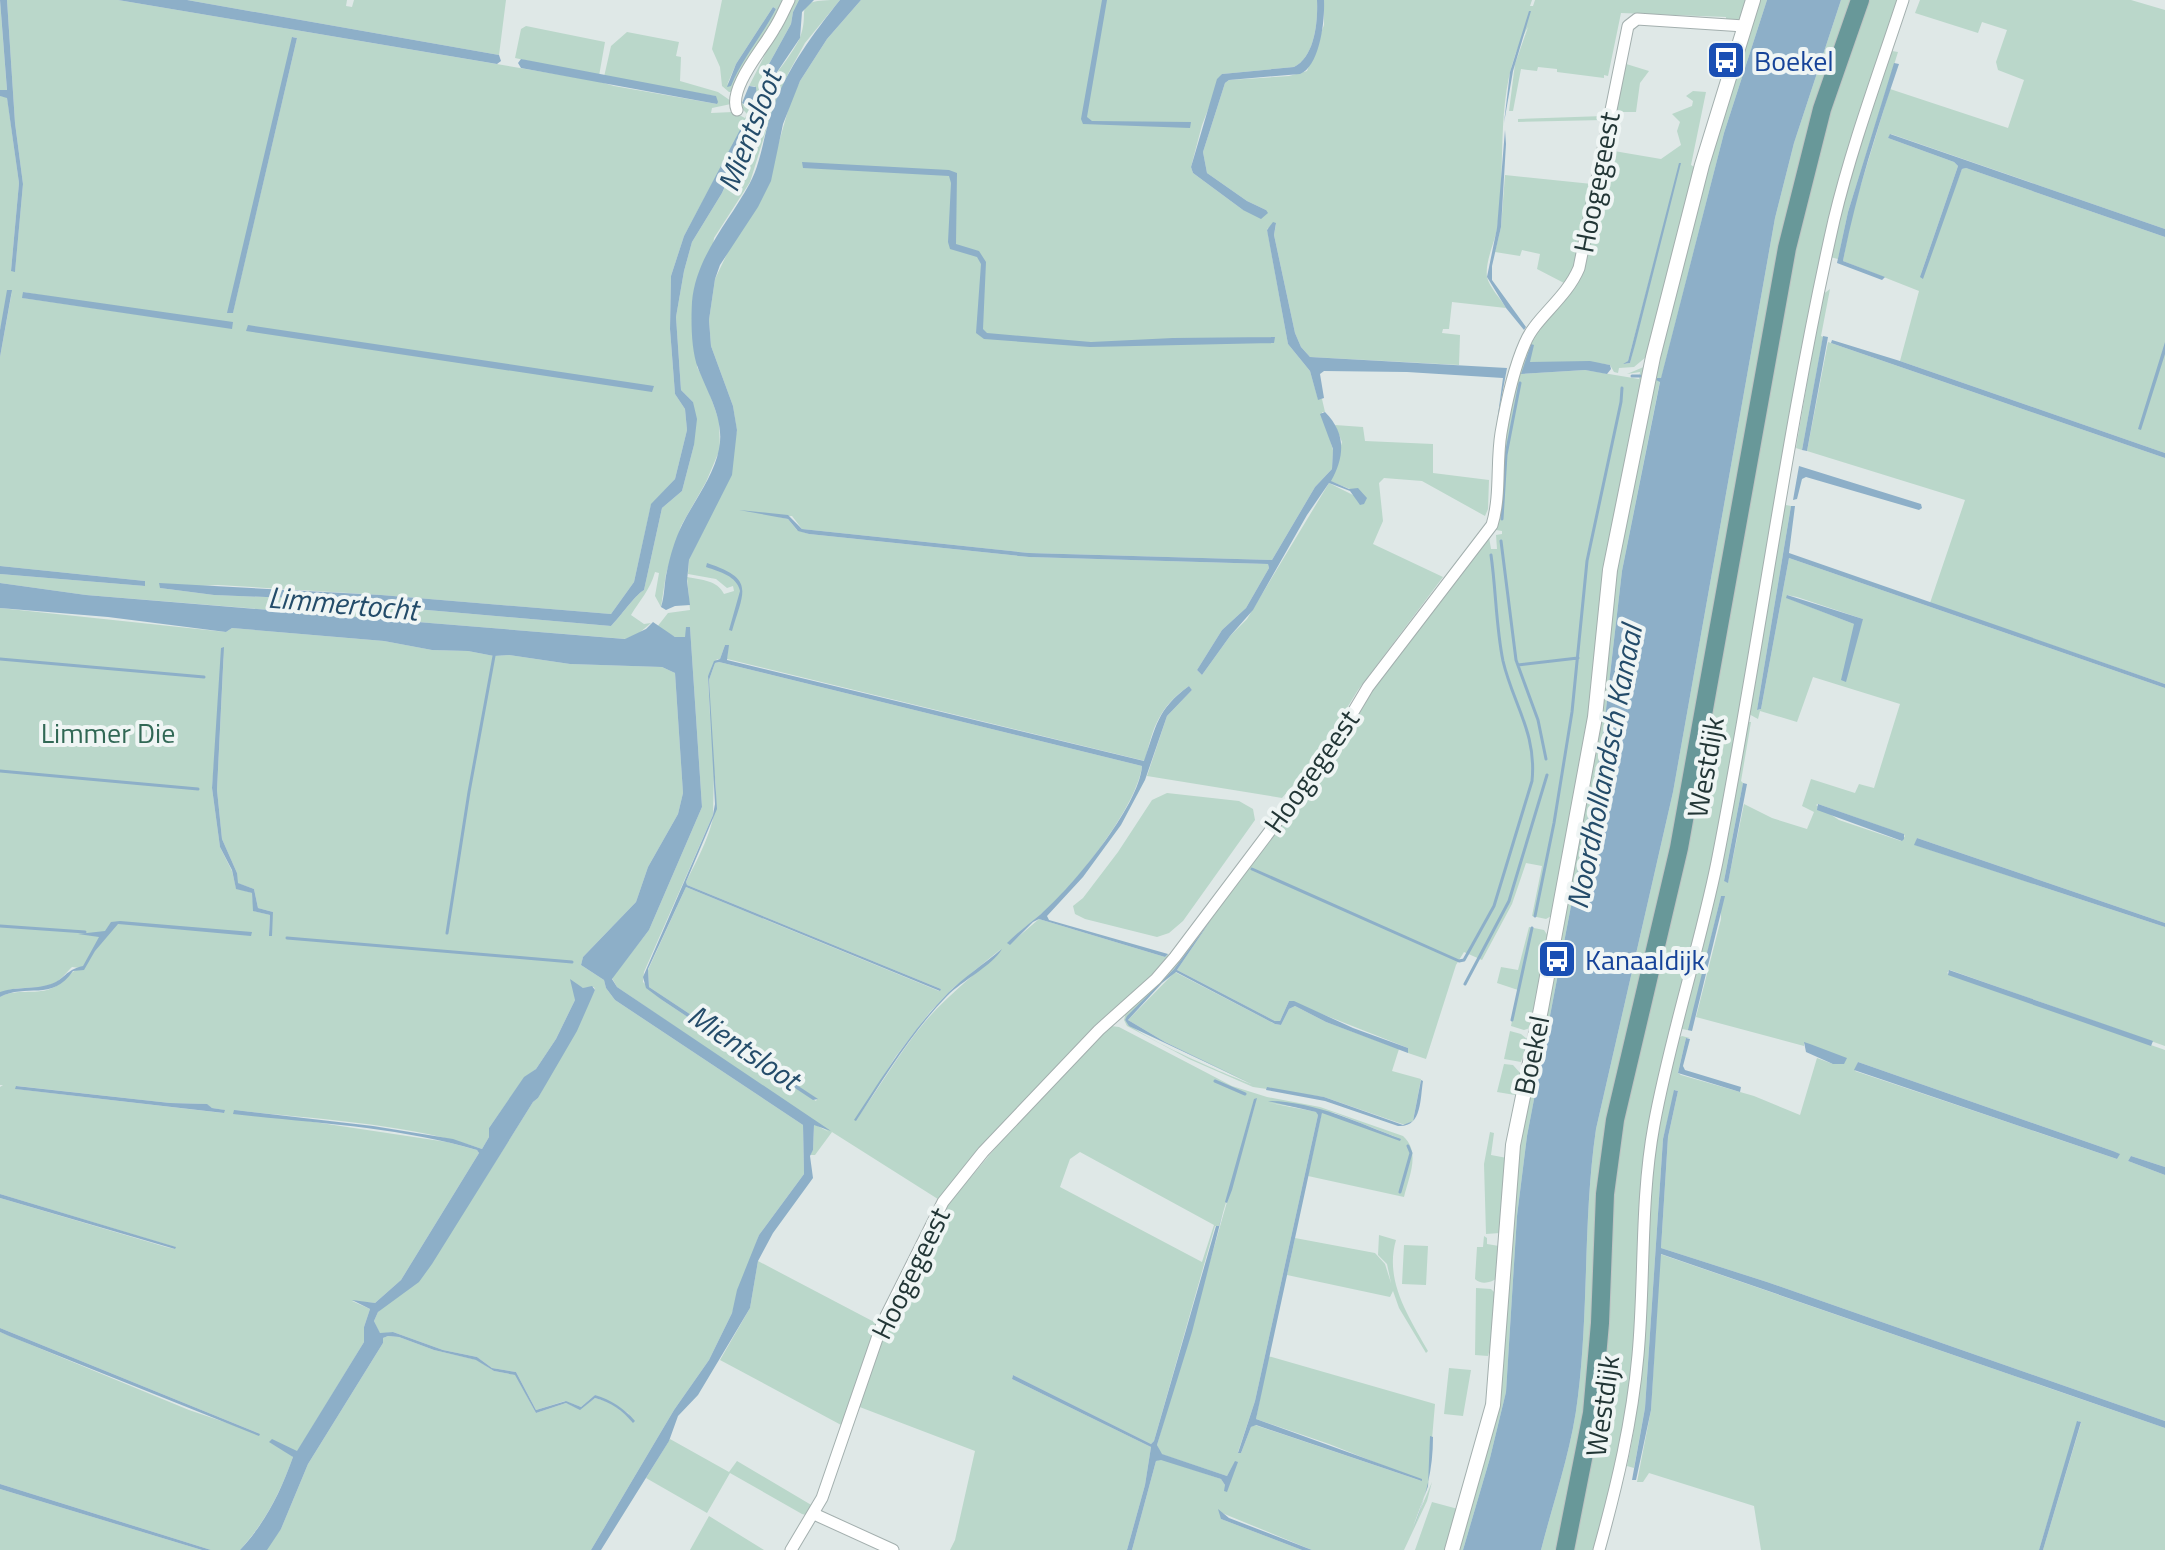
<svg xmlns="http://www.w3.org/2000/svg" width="2165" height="1550" viewBox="0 0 2165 1550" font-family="'Titillium Web',sans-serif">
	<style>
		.green { fill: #bad7ca; fill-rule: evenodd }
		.water { fill: #8dafc8 }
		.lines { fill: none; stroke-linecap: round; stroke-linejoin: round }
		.stream { stroke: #8dafc8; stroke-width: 3 }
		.minor-casing { stroke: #a3afae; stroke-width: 13 }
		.tertiary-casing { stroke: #a3afae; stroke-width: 16 }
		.primary-casing { stroke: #bdc3c3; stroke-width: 20 }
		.minor { stroke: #fff; stroke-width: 11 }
		.tertiary { stroke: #fff; stroke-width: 14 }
		.primary { stroke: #689899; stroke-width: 18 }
		.labels { text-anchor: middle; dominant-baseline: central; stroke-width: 8; stroke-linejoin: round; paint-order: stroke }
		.transit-label { font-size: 28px; fill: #164399; stroke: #eff5f4; text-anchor: start }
		.street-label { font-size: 28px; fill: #223636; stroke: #eff5f4 }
		.park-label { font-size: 28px; fill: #316855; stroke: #eff5f4 }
		.water-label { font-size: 30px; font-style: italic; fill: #244c6a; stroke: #eff5f4 }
	</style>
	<rect width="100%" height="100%" fill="#dfe8e7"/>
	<path class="green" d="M0,0l7,91 -7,-1z
		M7,0h111l479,81 17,5 103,18 -2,-8 -111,-19 7,-31 16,-14 52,10 -3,14 5,1 -1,24 38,11 13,9v3l-19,4 -1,5 22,-1 12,6 2,-4 -9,-10 4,-1 3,3 10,-20h-6l44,-86h6l-6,12 -2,12 -27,49 9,5c9,-12 19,-25 26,-38 14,-31 -12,-40 41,-40l-35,43 -16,29 -16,36 -23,74 -36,56 -17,129 10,19 12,35 1,28 -14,33 -25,44 -15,48 -5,33 -6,-11 4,-23 -4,-1c-5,18 -15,28 -24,43l13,9 7,-1 -12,10 -13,6 -540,-44 -86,-12v-9l145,12v-5l-145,-15v-209l12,-66 -12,39v-234l7,1 12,86 -8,88h4l8,-87 -8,-61zM293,37l4,1 -64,274h-5zM743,126l2,19 -23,48 -30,49 -8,29 -8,46 5,73 12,12 1,43 -12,46 -20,17 -18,82c-10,6 -23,26 -33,36l-321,-28 -76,-3 -54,-7 58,-3 163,10 230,19 23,-32 17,-77 24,-26 12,-49 -2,-21 -10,-15 -5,-65 1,-53 13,-40zM23,292l209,36 -209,-30z
		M187,0h160l-1,6 6,1 2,-7h152l-7,55z
		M722,0h60l1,7 -49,85h-5l-7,-6 -2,-19 -8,-18zM773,7l3,2 -49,76 9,-21z
		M861,0h456c1,21 -2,57 -23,67l-72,7 -20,51 -11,42 2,6 50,37h23l-19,-9 -40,-28 -4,-21 22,-69 4,-3 60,-4 18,-5 17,-46v-25h208l-2,6h3l2,-6h214c-5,15 -6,21 -23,22v-5l-105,-4 -13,63 -4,-1v3l-47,-6v-3l-19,-2 -1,4 -16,-2 -8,42h-4l6,-47 13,-37c-36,61 -20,134 -31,202 -3,15 -12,33 -10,48 2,10 14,22 19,31l-54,-6 -3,27h-6l-1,4 18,2 -1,30 -149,-8 -9,-10 -6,-14 -21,-98 2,-11 -9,5 21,115 22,27 8,28h4l3,13h-3l11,38 -1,19 -17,18 -43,73 -243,-7 -227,-24 -10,-13 -13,1 9,2 9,11 12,4 220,23 239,7 1,4 -23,40 -24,22 -25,40 5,5 28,-39 17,-17 82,-136 24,12 5,-5 -8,-1 -20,-8 12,-39 -7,-17 28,2 2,14 68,3v29l56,7 -1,29 -3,7 -63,-35 -38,-3 -5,5 4,38 -10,23 70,33 -85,113 -43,70 -33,38 -135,-22 20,-60 25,-26 -3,-4c-30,21 -36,41 -44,75l-418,-102 1,-13 -3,-1 -5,14h-3l-9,17 3,59 -2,-55 6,-17 4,-1 423,104c-5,41 -69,122 -101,148 -12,10 -23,18 -33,29l2,1 29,-25 126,38 3,-3 1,3 -36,41 -192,203 -109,-69 -17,23h-5l3,-5 1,-26 15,8 -212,-145 -5,-9 37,-48 53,-123 -12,-180 -5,10h-10l-18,-10 11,-14 22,-3 -3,-33c15,3 30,3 37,17l10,-3 -1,-5 -6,2 -11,-9 -28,-5 1,-14 14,-29 34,-100 -4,-25 -22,-60 -2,-26 6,-41 62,-130 14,-49 9,-19 27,-42zM714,771c8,44 -9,73 -28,111l1,3 254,104 -2,2 -253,-104 -38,83 1,17 168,112 -1,2 -154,-101 -19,-18 1,-10 69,-157zM1001,949c-25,26 -54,46 -77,74 -26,31 -45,66 -69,98l41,-65 34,-44 23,-24z
		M1759,0h8l-43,133 -63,246 -4,-1v2l3,1 -38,190 -20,173 -75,392 -10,80 -11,176 -16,66 -27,92h-6l26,-89 29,-274 125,-738 76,-306z
		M1841,0h14l-37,110 -152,781 -43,165 -35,356 -27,138h-20c13,-51 31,-101 37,-154 11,-88 5,-178 18,-267l77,-337 102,-574 19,-75z
		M1864,0h36l-54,157 -135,709 -61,259 -18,255 -5,34 -31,136h-26l48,-428 184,-918z
		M1920,0h211l34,10v219l-274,-95 -3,4 66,24 4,4 -38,111 42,-108 4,-1 199,69v216l-265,-92 19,-70 -76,-30 9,-47 38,-125 118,39 16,-48 -26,-10 -2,-8 11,-32 -25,-8 -4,11 -63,-20z
		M526,26l79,16 -6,34 -84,-18 6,-29z
		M1892,51l6,1 -50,160 -10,47 -8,-2 14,-62 45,-141z
		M1623,63l26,8 -9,12 -4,29h-21z
		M1693,91l13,1 -15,73 5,3 -50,189 -12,10 -15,1 -1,5 -4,-1 -4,-7c-27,-5 -53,-1 -81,-3l4,-17 -11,29 63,-4 54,9 1,-7 -13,2 19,-8 -52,328 -41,221 -7,4 -14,-3 10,-50 -16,-3 -14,41 -30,56 -18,-8 -8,13 -30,94 -18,-6v-5l-119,-47 -9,20h-5l-98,-51 34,-50 -37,49 -49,51c12,17 103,55 126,64l-86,-42 -37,-22 47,-48 100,52 6,1 8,-16 6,-3 31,16 73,27 -7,22 29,8 -8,42 -8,4 -81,-28 -71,-10 -64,-28 -62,-33 -3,-6 2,-8 41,-40 194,-270 128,-165 2,12h6l-1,-14 6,-1v-3l-6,-1 11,-105 11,-51 11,-34 38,-45 41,-145 53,9 20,-14 -4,-14 3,-9 -8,-8 20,-8 1,-5 -7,-5zM1680,163l-50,200 -6,1 4,-3z
		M1604,116l-1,4 -85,2v-3z
		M1505,175l87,9 -17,84 -6,14 -5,1 -27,-14 3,-15 -18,-4 -2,6 -25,-4 6,-25z
		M1830,289l-9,47 2,1 -21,113 -6,-2 26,-153z
		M1828,342l337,116v226l-235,-81 35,-103 -158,-49z
		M1786,505l5,1 -34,204 4,-1 28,-151 376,130v235l-248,-85 -2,7 250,82v119l-215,-76 -3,3 218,77v117l-34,-11 -3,5 37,14v246l-398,-139 -106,-34 7,-111 10,-46 -3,-1 -12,49 -18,269 -11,60 -7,-2c22,-97 15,-198 25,-297 5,-44 16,-87 26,-131l4,-2 8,2h-4l-8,35 3,2 73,21 46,19 17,-57 16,6 -29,-21v3l-108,-29 25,-98v-23l-32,134 3,1 -10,-2v-10l65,-297h4l-10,59 2,2 -19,98 4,1 16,-78 28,14 35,11 7,-17 -12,-6 9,-27 44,14 4,-9 15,4 26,-84 -87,-27 -16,45 -37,-11 -2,8 -11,-6 35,-205zM1787,595l10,2 66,22 -9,5 -67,-26zM1818,804l85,30 2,2 -4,5 -62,-21 -23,-15zM1858,1062l255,89 6,3 -2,5 -262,-88z
		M0,608l226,24 6,-4 152,13 48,9 36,1 26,5 15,-1 61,9 92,3 13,6 8,120 -5,21 -30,53 -12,35 -53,55 -2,8 23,15 2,8 9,12 188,125 1,49 -45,61 -27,78 -23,47 -35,50 -83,140h-324v-3l14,-18 27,-65 75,-121v-5l5,-2 11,1 35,13 43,10 17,11 22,4 20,38 30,-10 14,6 15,-11c15,3 28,12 38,24l-5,-9 -33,-18 -14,12 -16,-6 -29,9 -20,-38 -24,-4 -15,-11 -34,-7 -50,-18 -13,2 -6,-13 4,-9 104,-129 51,-81 5,-4 57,-108 -1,-3 -11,1 -9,-4 1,16 -19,39 -20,30 -12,9 -35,50v9l-7,12c-72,-26 -172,-30 -248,-39l213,32 30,8 2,3 -78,127 -26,23 -23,-2 18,8 -6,18v15l-67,110h-10l6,5c-13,36 -27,64 -53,93h-29l-211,-66v-152l189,78 71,24 -260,-106v-130l166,49 9,2v-2l-175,-53v-107l3,-2h-3v-88c14,-8 31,-3 47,-7 17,-5 19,-16 33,-22l-8,-1c-6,6 -12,14 -20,17 -17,7 -38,0 -52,10zM224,648l-7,142 5,49 15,34v10l17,6 4,19 15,4 -4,23 1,-20 -16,-4 -2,-18 -16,-5 -4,-17 -12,-24 -8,-59zM17,1086l153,17 36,1 6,4 12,2 -1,3 -207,-24z
		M1167,793l72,8 14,8 2,11 -72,101 -14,12 -12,4 -72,-18 -10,-5 -2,-8 10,-8 35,-46 34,-52z
		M1529,927l15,3 4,6 -18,92 -6,2 -13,-4 7,-36 -21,-7 4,-16 17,3z
		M1111,1026l8,1 113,59 35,11 53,10 83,29c18,16 6,40 1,61l-96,-21 14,-64 79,27 -66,-26 -65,-10 47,9 1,3 -63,286 -17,51 3,1 10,-26 4,-2 167,56 -93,-37 -73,-25 12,-63 167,48 -7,82 -15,41 19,-45 -5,19 -23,49h-92l-90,-37 -1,6 81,31h-170l24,-89 5,-2 60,20 4,6 10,-23 -8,14 -66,-22 -4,-9 100,-347 -38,128h-4l-61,215 -3,3 -138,-69 -1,4 139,68 -6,38 -18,65h-177l5,-10 20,-89 -118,-45 25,-71 62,-126 76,-90zM1080,1152l134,73 -12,37 -142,-75 10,-28z
		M1510,1031l11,3 7,6 -7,22 -17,-3z
		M1504,1064l9,1 8,9 -6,21 -18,-3z
		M1490,1132l4,1 -3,22 16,3 -7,75 -14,1 -2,-70z
		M1379,1235l17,5c-12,41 13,77 32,111l-2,2 -27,-45 -6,-17 -3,6 -103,-22 8,-37 80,15 10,11 6,19 -4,-19 -9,-9z
		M1484,1236l3,2v6l12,2 -2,32c-6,5 -16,7 -22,1l2,-32h6z
		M1404,1245l24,1 -2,39 -24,-1z
		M1660,1254l505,174v122h-122l38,-127 -3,-2 -39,129h-278l-7,-44 -105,-33 -6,9h-6l14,-72z
		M758,1261l120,63 -35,102 -123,-66 30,-52z
		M1476,1288l15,1 4,4 -4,51 -3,12 -13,-1z
		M1449,1368l22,2 -8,46 -19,-2z
		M670,1439l59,33 8,-11 76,45 -7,9 -4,-1 -72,-41 -23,40 -61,-35z
		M0,1489l202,61h-202z
		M1432,1502l26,7 -14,41h-29z
		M709,1516l55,34h-74z"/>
	<path class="water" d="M0,0h7l8,123 8,61 -8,88 -4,-1 8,-88 -12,-85 -7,-2v-6h7z
		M118,0h69l312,55 2,6 -4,3z
		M799,0h15l-12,12 -2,26 -27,40 -9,-5 27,-49 2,-12z
		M840,0h21l-34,39 -27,42 -17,43 -12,57 -13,26 -38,58 -5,14 -6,41 2,26 22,60 4,24 -5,45 -43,85 -2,21 3,24 -15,1 -9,4 -5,-3c4,-12 3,-24 6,-36 3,-15 8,-32 15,-46 12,-24 32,-49 37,-76 6,-29 -11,-55 -21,-81 -7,-18 -7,-47 -6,-66 4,-46 37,-80 58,-119 12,-23 14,-51 23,-75 15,-41 40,-74 67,-108z
		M1102,0h5l-20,117 5,4 99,1 -1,6 -107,-4 -2,-5z
		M1317,0h7c1,20 -4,66 -24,74l-71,6 -4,3 -22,69 4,21 40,28 19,9 2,3 -7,6 -18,-9 -50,-37 -2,-6 26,-88 5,-5 72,-7c21,-10 24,-46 23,-67z
		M1767,0h74l-47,143 -19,75 -102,574 -77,337c-13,88 -7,179 -18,267 -6,53 -24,103 -37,154h-78l27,-92 16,-66 11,-176 10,-80 75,-392 20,-173 38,-189 -4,-2 1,-2h4l63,-245z
		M773,7l3,2c-14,27 -34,50 -45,77l-4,1 9,-23z
		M1529,11h2l-18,60 -9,52 6,-51z
		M292,37l5,1 -64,275h-6z
		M521,59l195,37 2,6 -1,2 -196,-36 -3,-5z
		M1894,63l5,1c-22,65 -43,130 -56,197l42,16 -3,3 -45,-17 11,-51z
		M749,86l7,1 1,13 -7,7 -8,-4z
		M742,126l8,4 -28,63 -30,49 -8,29 -8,46 5,73 12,12 4,17 -3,26 -12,46 -20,17 -18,82c-10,6 -23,26 -33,36l-321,-28 -76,-3 -54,-7 -1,-5 222,12 230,19 23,-32 17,-78 24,-25 12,-49 -2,-21 -10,-15 -5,-65 1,-53 13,-40z
		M1505,130l1,14 -5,83 -9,39v14l34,47 -2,3 -18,-22 -19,-31 10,-49z
		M1890,134l275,95v8l-199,-69 -4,1 -39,110 -3,-2 38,-111 -4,-4 -66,-24z
		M802,162l147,8 8,3 -1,71 23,7 7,11 -3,67 4,4 104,9 82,-4 102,-1 -1,6 -184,4 -106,-8 -8,-6 5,-69 -4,-7 -27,-8 -2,-7 3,-59 -2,-7 -146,-8z
		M1679,163h2l-46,182 -5,18 -7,1 5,-3z
		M1273,222l3,1 -2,12 21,98 6,14 9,10 197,11 -10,54 6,-44 -96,-6 -83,-1 -4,3 4,24 -6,2 -8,-29 -22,-27 -21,-114z
		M7,290h5l-12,67v-27z
		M23,292l210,30 -1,7 -210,-31z
		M248,325l406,61 -2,6 -406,-61z
		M1823,336l5,1 -21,114 -5,-1z
		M1832,340l68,21 265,92v5l-334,-115z
		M2165,342v12l-24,76 -3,-1z
		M1531,344l3,1 -4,17 60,-1 20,4 1,4 -4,5 -22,-4 -64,4z
		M1325,412c21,21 20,44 6,69l18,8 9,-1 9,10 -3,6 -4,1 -10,-14 -21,-8 -22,32 -54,95 -23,26 -28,39 -5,-5 25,-40 24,-22 23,-40 -1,-4 -239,-7 -220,-23 -11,-3 -10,-12 -49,-9 49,5 14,14 227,24 243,7 43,-73 17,-18 1,-20 -13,-35z
		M1799,466l122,38 1,4 -3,2 -113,-33 -4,2 -5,20 -4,1z
		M1791,506h4l-6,47 376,131v4l-376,-130 -28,151 -4,1z
		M707,563c48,16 37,27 25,68l-3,-1 11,-39c-3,-15 -20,-19 -34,-24z
		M0,566l145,15v5l-145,-12z
		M0,583l86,12 539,44 21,-10 7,-7 22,15h10l1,-10h4l12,180 -53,123 -37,49 5,8 214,144 -17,-6 -1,25 -3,6 3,22 -40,55 -15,28 -8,47 -52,87 -20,21 -9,25 -68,109h-10l83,-140 35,-50 23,-47 5,-23 22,-55 45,-61 -1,-49 -188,-125 -9,-12 -2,-8 -23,-15 2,-8 53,-55 12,-35 30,-53 5,-21 -8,-120 -13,-6 -92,-3 -61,-9 -15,1 -26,-5 -36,-1 -48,-9 -152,-13 -6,4 -118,-15 -108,-9z
		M1787,595l76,24 -17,63 -5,-2 13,-56 -68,-26z
		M725,645h4l-2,15 417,101c12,-34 13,-52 45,-75l3,4 -25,26 -22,64 -24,45 -38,52 -36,39 2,4 119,34 -3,3 -126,-38 -6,3 -23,23 -3,-2c11,-11 22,-19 34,-29 31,-27 98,-107 101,-148l-423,-104 -4,1 -6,17 8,129 -31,73 1,3 254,104 -1,2 -254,-104 -38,82 1,18 169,112 -5,1 -151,-100 -16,-12 -3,-11 70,-162 2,-11 -7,-128 6,-15 6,-2z
		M224,647l-7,143 5,49 15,34 1,10 16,6 4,19 15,4 -1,24h-3l1,-21 -17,-4 -1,-18 -16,-4 -4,-19 -12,-23 -8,-59 9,-140z
		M1743,783l4,1 -19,99 -4,-2z
		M1818,804l86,30v5l-2,2 -85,-31z
		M1917,838l248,85v4l-251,-82z
		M1721,896h4l-33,135 -4,-1z
		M1211,920l-34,50 98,51h5l9,-20h5l59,27 55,20v5l-82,-31 -31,-16 -6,3 -8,16 -6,-1 -99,-52 -14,11 -34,37 37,22 87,42 -123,-58 -4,-6 2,-4 47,-47z
		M120,921l132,11 -1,4 -133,-12 -23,27 -11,19 -11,1c-21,31 -47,12 -73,26v-5c16,-6 34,-2 51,-8 14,-5 14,-14 32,-18l16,-29 -21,-3 27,-3 6,-9z
		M1002,949c-10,17 -39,31 -55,47 -36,37 -63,82 -91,125l-2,-1c29,-44 57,-89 94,-127 16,-16 36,-29 54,-44z
		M1949,970l204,71 -2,5 -203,-71z
		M570,979l13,9 9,-2 3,4 -18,41 -39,67 -5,4 -101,162 -13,18 -41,30 -4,9 6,12 13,-1 50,18 34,7 15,11 24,4 20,38 30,-9 15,6 14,-12c16,5 29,13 40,26l-2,2c-10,-12 -22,-21 -38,-25l-15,12 -14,-7 -30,10 -21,-38 -21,-4 -18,-11 -42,-10 -35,-13 -11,-1 -5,2v5l-75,121 -27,65 -14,21h-27c26,-28 40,-57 53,-93l-24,-15 3,-3 25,12 67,-109v-15l6,-18 -18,-9 23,3 26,-23 78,-127 -2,-3c-78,-23 -163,-27 -244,-36l1,-4 139,16 80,13 29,10 7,-12v-9l35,-51 12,-8 20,-30 19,-39z
		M1686,1038l4,1 -7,27 2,4 56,17 -1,5 -62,-19z
		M1804,1042l6,2 37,14 -3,6h-11l-27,-12z
		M1858,1062l255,89 7,3 -3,5 -263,-89z
		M1421,1080l2,1c-3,18 -1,47 -25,45l-73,-25 -59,-11 1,-3 57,10 79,28 10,-4z
		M16,1086l154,17 37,1 5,4 13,2 -1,3 -209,-24z
		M1674,1090l4,1 -10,46 -7,111 106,34 398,139v7l-504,-174 -10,156 -15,70h-4l13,-72 18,-269z
		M1257,1098l-25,92 -5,13 -2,-1 29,-103z
		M1268,1101c47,0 90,22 133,38l-1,2 -78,-28 -66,306 166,60v2l-166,-56 -5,2 -10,26h-3l17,-52 63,-286 -2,-3z
		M2131,1156l34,11v8l-37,-14z
		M0,1194l176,53 -1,2 -175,-51z
		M1223,1212l-31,120 -35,113 5,9 65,22 8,-15 3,1 -11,30 -3,-1 1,-6 -4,-6 -60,-19 -5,1 -24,89h-5l18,-65 6,-38 -139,-68 1,-4 138,69 3,-3 62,-215h3z
		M0,1328l260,106 -1,2 -250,-100 -9,-4z
		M2077,1421l4,1 -38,128h-4z
		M1430,1436l3,1c0,33 -7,59 -19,90l14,-41z
		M0,1484l211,66h-9l-202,-61z
		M1218,1509l11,9 83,32h-10l-81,-31z"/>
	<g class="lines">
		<path class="stream" d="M1632,376h8
			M1502,519l4,-64 14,-72
			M1501,541l15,119 22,60 8,39
			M0,659l204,18
			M1518,665l60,-7
			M0,771l198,18
			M1252,869l207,92 5,-1 30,-54 38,-125c5,-48 -19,-77 -29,-120 -7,-34 -7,-71 -12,-106
			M1535,916l19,-93 18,-111 15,-151 34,-159 1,-14
			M0,926l85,6
			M447,933l22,-141 25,-136
			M287,938l285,24
			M1465,984l44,-83 38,-126
			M1512,1020l20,-92
			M1215,1081l30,13
			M1400,1192l11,-39 -3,-7"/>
		<g class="minor-casing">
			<path id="minor" d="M737,110c-9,-22 26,-61 37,-81 6,-9 10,-19 15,-29
				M814,1514l79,36
				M791,1550l31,-52 60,-174 61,-122 40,-50 116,-122 57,-51 19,-22 153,-203 40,-67 124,-162c9,-30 4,-62 9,-92 5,-29 12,-63 24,-90 10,-25 41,-44 54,-75l49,-242 9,-7 107,7
				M1599,1550c18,-65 33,-128 39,-195 7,-76 2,-154 16,-230 16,-88 45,-175 63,-263 42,-213 69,-430 117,-642 18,-75 45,-147 69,-220"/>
		</g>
		<g class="tertiary-casing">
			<path id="tertiary" d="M1452,1550l41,-145 20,-260 28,-136 54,-292 15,-147 43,-213 49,-192 51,-165"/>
		</g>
		<g class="primary-casing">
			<path id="primary" d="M1565,1550l27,-137 8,-90 5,-129 10,-74 64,-272 108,-600 35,-139 38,-109"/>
		</g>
		<use href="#minor" class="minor"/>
		<use href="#tertiary" class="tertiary"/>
		<use href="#primary" class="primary"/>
	</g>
	<defs>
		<g id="bus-square" transform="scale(2)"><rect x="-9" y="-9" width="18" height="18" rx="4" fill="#1a4fb4" stroke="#eff5f4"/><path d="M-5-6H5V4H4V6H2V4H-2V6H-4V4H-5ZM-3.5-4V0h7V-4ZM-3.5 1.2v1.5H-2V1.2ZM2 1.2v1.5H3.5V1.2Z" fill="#fff"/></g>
	</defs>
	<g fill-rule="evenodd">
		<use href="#bus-square" x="1726" y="60"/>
		<use href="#bus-square" x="1557" y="959"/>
	</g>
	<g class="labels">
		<g class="transit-label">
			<text x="1754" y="60">Boekel</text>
			<text x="1585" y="959">Kanaaldijk</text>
		</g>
		<g class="street-label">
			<text transform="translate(1596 182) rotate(-79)">Hoogegeest</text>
			<text transform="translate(1705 767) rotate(-80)">Westdijk</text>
			<text transform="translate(1311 771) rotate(-55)">Hoogegeest</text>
			<text transform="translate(1531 1055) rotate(-78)">Boekel</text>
			<text transform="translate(910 1273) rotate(-64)">Hoogegeest</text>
			<text transform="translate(1602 1406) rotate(-82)">Westdijk</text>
		</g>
		<g class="park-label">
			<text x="108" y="732">Limmer Die</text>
		</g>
		<g class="water-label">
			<text transform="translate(749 131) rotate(-69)">Mientsloot</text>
			<text transform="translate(343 603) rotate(5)">Limmertocht</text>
			<text transform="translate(1604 767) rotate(-79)">Noordhollandsch Kanaal</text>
			<text transform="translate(744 1047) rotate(34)">Mientsloot</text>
		</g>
	</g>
</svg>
